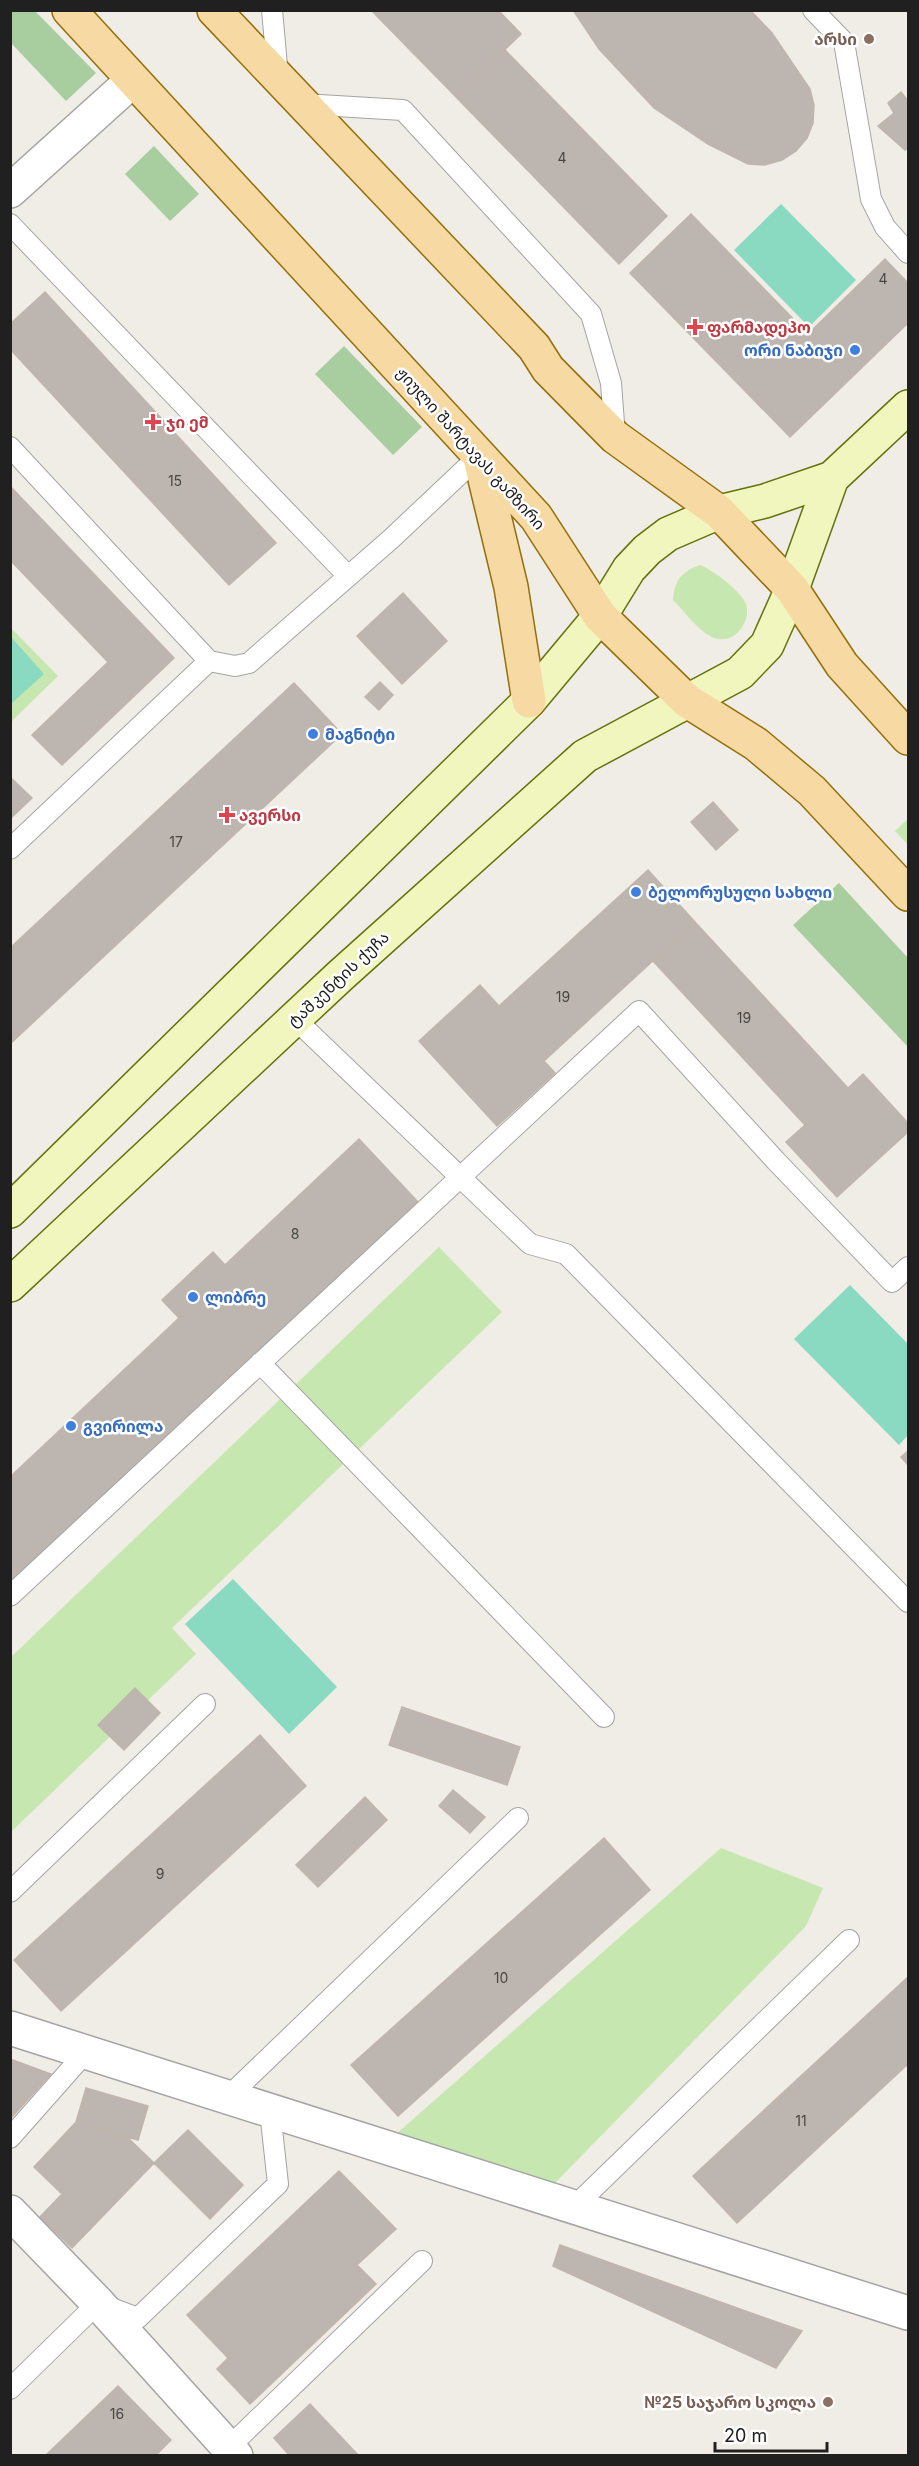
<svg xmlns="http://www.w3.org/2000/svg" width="919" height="2466" viewBox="0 0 919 2466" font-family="Inter,'Noto Sans Georgian',sans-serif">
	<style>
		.grass { fill: #c7e7b0 }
		.forest { fill: #a8cd9e }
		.pitch { fill: #89dac1 }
		.building { fill: #bdb6b0; stroke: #c1b5aa; stroke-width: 1.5 }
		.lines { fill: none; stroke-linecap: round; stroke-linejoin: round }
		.lane-casing { stroke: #a4a4a4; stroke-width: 22 }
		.street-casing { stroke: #a4a4a4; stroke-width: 36 }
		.secondary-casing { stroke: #61730b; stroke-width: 36 }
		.primary-casing { stroke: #946f08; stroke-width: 36 }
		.lane { stroke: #fff; stroke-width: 20 }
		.street { stroke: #fff; stroke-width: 33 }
		.secondary { stroke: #f0f6be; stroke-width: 33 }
		.primary { stroke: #f7d9a4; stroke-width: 33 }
		.education-dot { fill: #8d6e63; stroke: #fff; stroke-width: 2 }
		.health-dot { fill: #e0444e; stroke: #fff; stroke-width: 2 }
		.shop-dot { fill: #3f7fe0; stroke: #fff; stroke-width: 2 }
		.labels { text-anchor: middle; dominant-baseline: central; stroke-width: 5; stroke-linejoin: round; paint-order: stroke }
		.number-label { font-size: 14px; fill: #474644 }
		.education-label { font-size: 16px; font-weight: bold; fill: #785e54; stroke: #fff; text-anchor: end }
		.health-label { font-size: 16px; font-weight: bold; fill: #be3a42; stroke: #fff; text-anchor: start }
		.shop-label { font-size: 16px; font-weight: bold; fill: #366cbe; stroke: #fff; text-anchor: start }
		.street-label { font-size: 16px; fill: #202020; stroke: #fff }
	</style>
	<rect width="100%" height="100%" fill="#f0ede7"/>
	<path class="grass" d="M700,565c13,5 41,26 46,39 6,20 -15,44 -36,32 -13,-7 -26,-25 -37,-36 1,-19 9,-29 27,-35z
		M11,628l47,48 -47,46z
		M908,819v26l-13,-14z
		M439,1247l63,65 -330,316 24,26 -185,178v-175z
		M721,1848l102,40 -17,38 -252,258 -159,-49z"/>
	<path class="forest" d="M11,10l24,1 61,62 -30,28 -55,-58z
		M154,146l45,48 -29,27 -45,-47z
		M344,346l78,81 -29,28 -78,-81z
		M839,883l69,75v89l-115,-122z"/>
	<path class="pitch" d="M781,204l75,76 -47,47 -75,-77z
		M11,637l33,37 -33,30h-1z
		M850,1285l58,59v91l-9,10 -105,-106z
		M233,1579l104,108 -48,47 -104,-110z"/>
	<path class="building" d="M371,10h127l23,24 -65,63z
		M573,10h177l22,23 38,56 4,16 -1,18 -6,15 -11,13 -14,9 -17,5 -17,-1 -40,-20 -54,-36 -55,-59z
		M505,50l162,166 -48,48 -163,-167z
		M901,92l7,9v47l-3,2 -27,-24 16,-13 -6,-10z
		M691,214l117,120 77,-75 23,24v40l-118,114 -160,-164z
		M45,292l231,251 -47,42 -219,-236v-25z
		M10,486l164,172 -112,107 -30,-30 76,-73 -98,-102z
		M403,593l44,48 -45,43 -45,-48z
		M380,682l13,13 -14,15 -14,-13z
		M294,683l48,51 -332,310v-96z
		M10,777l22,21 -22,21z
		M713,802l25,28 -22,20 -25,-28z
		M648,870l47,52 -151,139 11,12 -58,53 -78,-85 61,-56 19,21z
		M695,922l153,166 15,-14 45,49v9l-71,65 -51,-55 19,-17 -152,-164z
		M359,1139l59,63 -408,384v-109l169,-159 -17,-18 51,-48 12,13z
		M908,1451v14l-7,-8z
		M135,1688l25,25 -36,37 -26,-25z
		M402,1707l118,40 -13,38 -118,-40z
		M260,1735l46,51 -245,225 -47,-51z
		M453,1790l32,27 -15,16 -31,-27z
		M365,1797l22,23 -69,67 -22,-22z
		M604,1838l46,52 -252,226 -47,-51z
		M908,1977v87l-171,159 -44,-47z
		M10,2059l41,15 -41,45z
		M86,2088l62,18 -10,34 -62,-18z
		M76,2122l50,14 28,27 -82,85 -32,-31 22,-23 -28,-27z
		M188,2130l55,55 -33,34 -56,-56z
		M339,2171l57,58 -39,36 19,19 -126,120 -33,-35 11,-11 -41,-43z
		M560,2245l242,86 -26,37 -223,-102z
		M118,2386l53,54 -16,16h-110z
		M310,2404l49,52h-69l-16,-18z"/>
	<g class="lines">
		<g class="lane-casing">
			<path id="lane" d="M272,10l6,67
				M813,10l31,32 27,157 14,28 23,26
				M303,104l100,6 188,204 20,69 4,54
				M10,224l338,352
				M10,447l199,214 26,5 14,-3 142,-124 88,-83
				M10,849l199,-188
				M295,1019l235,225 36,10 342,348
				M260,1363l344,354
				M10,1596l629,-585 137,150 116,121 16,-15
				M10,1892l195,-188
				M228,2097l290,-279
				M10,2138l76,-86
				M574,2207l275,-267
				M10,2389l88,-86 40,15 140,-134 -8,-73
				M228,2448l194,-187"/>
		</g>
		<g class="street-casing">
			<path id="street" d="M10,191l123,-111
				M10,2028l898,285
				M10,2212l88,91 138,153"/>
		</g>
		<g class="secondary-casing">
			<path id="secondary" d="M10,1211l519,-510 71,-85 29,-47 18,-19 21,-16 51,-22 46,-11 67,-23 76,-71
				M10,1285l330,-309 245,-220 155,-83 27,-28 25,-56 40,-111"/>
		</g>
		<g class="primary-casing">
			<path id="primary" d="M69,10l467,507 64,99 86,84 70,44 56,47 96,103
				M214,10l320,337 14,22 67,68 104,75 73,77 50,76 66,73
				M480,458l31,129 18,114"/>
		</g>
		<use href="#lane" class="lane"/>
		<use href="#street" class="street"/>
		<use href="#secondary" class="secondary"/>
		<use href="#primary" class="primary"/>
	</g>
	<g class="education-dot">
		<circle cx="869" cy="39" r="6"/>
		<circle cx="828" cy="2402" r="6"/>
	</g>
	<g class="health-dot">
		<path d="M692 318h6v6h6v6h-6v6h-6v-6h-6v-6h6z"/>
		<path d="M150 413h6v6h6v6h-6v6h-6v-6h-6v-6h6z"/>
		<path d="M224 806h6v6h6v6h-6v6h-6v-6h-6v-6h6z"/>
	</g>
	<g class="shop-dot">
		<circle cx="855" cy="350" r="6"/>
		<circle cx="313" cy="734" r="6"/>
		<circle cx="636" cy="892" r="6"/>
		<circle cx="193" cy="1297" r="6"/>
		<circle cx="71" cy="1426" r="6"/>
	</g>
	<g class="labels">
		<g class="number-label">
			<text x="562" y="157">4</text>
			<text x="883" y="278">4</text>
			<text x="175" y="480">15</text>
			<text x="176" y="841">17</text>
			<text x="563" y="996">19</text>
			<text x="744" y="1017">19</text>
			<text x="295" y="1233">8</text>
			<text x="160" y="1873">9</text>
			<text x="501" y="1977">10</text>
			<text x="801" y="2120">11</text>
			<text x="117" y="2413">16</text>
		</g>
		<g class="education-label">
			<text x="857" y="39">არსი</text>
			<text x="816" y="2402">№25 საჯარო სკოლა</text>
		</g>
		<g class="health-label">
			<text x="707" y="327">ფარმადეპო</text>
			<text x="166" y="422">ჯი ემ</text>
			<text x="239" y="815">ავერსი</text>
		</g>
		<g class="shop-label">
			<text x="843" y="350" text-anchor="end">ორი ნაბიჯი</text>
			<text x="325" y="734">მაგნიტი</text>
			<text x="648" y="892">ბელორუსული სახლი</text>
			<text x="205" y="1297">ლიბრე</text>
			<text x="83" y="1426">გვირილა</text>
		</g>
		<g class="street-label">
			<text transform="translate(471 448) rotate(48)">ჟიული შარტავას გამზირი</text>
			<text transform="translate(338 979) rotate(-43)">ტაშკენტის ქუჩა</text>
		</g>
	</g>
	<rect width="919" height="2466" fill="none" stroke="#202020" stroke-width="24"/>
	<path d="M715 2442v9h112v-9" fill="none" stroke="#202020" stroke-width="3"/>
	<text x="724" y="2442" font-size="18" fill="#202020" stroke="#ffffff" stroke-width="4.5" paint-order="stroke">20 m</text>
</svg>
